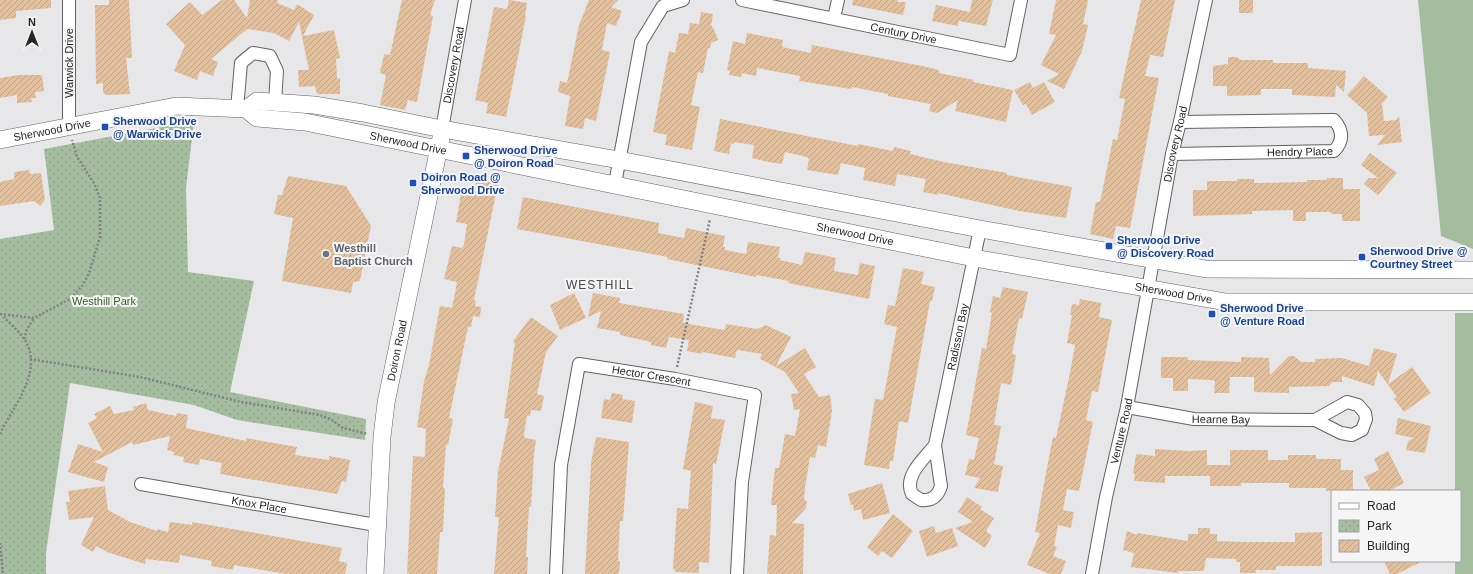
<svg xmlns="http://www.w3.org/2000/svg" width="1473" height="574" viewBox="0 0 1473 574" font-family="Helvetica,sans-serif">
	<style>
		.grass { fill: #a4bd9e }
		.park { fill: url(#park-dots) }
		.building { fill: url(#building-hatch) }
		.lines { fill: none; stroke-linecap: round; stroke-linejoin: round }
		.street-casing { stroke: #626263; stroke-width: 14 }
		.secondary-casing { stroke: #626263; stroke-width: 18 }
		.path { stroke: #828283; stroke-width: 2.5; stroke-dasharray: 2 2; stroke-linecap: butt }
		.street { stroke: #fff; stroke-width: 12 }
		.secondary { stroke: #fff; stroke-width: 17 }
		.transit-dot { fill: #1a4fb4; stroke: #f5f5f6; stroke-width: 1.5 }
		.worship-dot { fill: #6b7280; stroke: #f5f5f6; stroke-width: 1.5 }
		.labels { text-anchor: middle; dominant-baseline: central; stroke-width: 4; stroke-linejoin: round; paint-order: stroke }
		.street-label { font-size: 11px; fill: #262627; stroke: #f5f5f6 }
		.transit-label { font-size: 11px; font-weight: bold; fill: #164399; stroke: #f5f5f6; text-anchor: start }
		.worship-label { font-size: 11px; font-weight: bold; fill: #5b616d; stroke: #f5f5f6; text-anchor: start }
		.park-label { font-size: 11px; fill: #315a28; stroke: #f5f5f6 }
		.neighbourhood-label { font-size: 12px; letter-spacing: 1px; fill: #474749; stroke: #f5f5f6 }
	</style>
	<defs>
		<pattern id="park-dots" width="8" height="8" patternUnits="userSpaceOnUse"><rect width="8" height="8" fill="#a4bd9e"/><path d="M2 2h.1M6 6h.1" fill="none" stroke="#8da288" stroke-width="1.8" stroke-linecap="round"/></pattern>
		<pattern id="building-hatch" width="6" height="6" patternUnits="userSpaceOnUse"><rect width="6" height="6" fill="#e2bf9d"/><path d="M-1 1l2-2M0 6l6-6M5 7l2-2" fill="none" stroke="#c2a487"/></pattern>
	</defs>
	<rect width="100%" height="100%" fill="#e7e7e9"/>
	<path class="grass" d="M1418,0h55v249l-32,-13z
		M1455,313h18v261h-18v-13h5v-70h-5z"/>
	<path class="park" d="M194,121l-8,67 2,84 66,9 -24,111 136,27 -1,21 -128,-20 -43,-15 -124,-22 -24,170v21h-46v-335l54,-9 -10,-81z"/>
	<path class="building" d="M0,0h51v8l-35,3v7l-16,2z
		M109,0h20l3,58h-6l4,36 -24,1 -3,-3v-9l-7,1 -1,-79h14z
		M222,0h12l13,18 3,-18h28l-1,3 17,7 3,-6 17,11 -11,21 31,-6 6,28 -4,1 1,20 3,-1v16h-23l-2,-8 -16,1 -1,-17h11l-10,-48 -10,19 -15,-8 -27,-4 -36,30 7,3 -5,14 -13,-5 -3,9 -23,-9 11,-26 -19,-21 24,-22 12,13z
		M402,0h33l-5,15 3,1 -16,86 -9,-2 -3,10 -25,-5 6,-30 -6,-2 4,-19 6,1z
		M509,0l18,3 -2,13h1l-20,101 -20,-4 2,-10 -13,-3 19,-93 13,2z
		M589,0h29l-7,7 11,4 -6,15 -9,-3 -5,27 8,2 -14,69 -11,-3 -2,11 -18,-3 5,-30 -12,-4 2,-11 7,2 12,-58z
		M853,0h45l-1,2h9l-3,13 -51,-10z
		M972,0h21l-7,26 -27,-5 -1,5 -26,-5 4,-16 34,7z
		M1056,0h32l-5,24 5,1 -6,26 -18,38 -17,-8 12,-7 -18,-9 15,-30 -7,-1z
		M1141,0h34l-12,57 -13,-2 -5,21 14,2 -29,150 -14,-2 -3,13 -23,-5 6,-32h4l13,-63 4,1 8,-41 -6,-1z
		M1239,0h14v13h-14z
		M701,12l12,2 -2,12 2,1 5,13 -7,3 -1,5h-2l-5,25 -5,-1 -7,33 9,2 -8,43 -27,-5 2,-10 -14,-3 16,-81 6,2 4,-20 9,1 2,-11 9,1z
		M747,33l36,7 -1,7 29,6 1,-8 110,21 17,4v3l35,7 -1,2 40,8 -7,32 -51,-11 3,-11 -21,13 -8,-2 2,-7 -43,-8v-2l-36,-7 -1,2 -52,-8 1,-5 -43,-8 -1,8 -14,-3 -1,4 -12,-2 1,-4 -3,-1 6,-29 12,3z
		M1228,57h8l5,3h32v3h35v5l38,3 -2,21 -8,-7 -1,12 -43,-2v-6h-31v6l-34,1v-10h-14v-20l15,-2z
		M19,75h23l2,16 -9,1 1,6h-5l1,4 -15,1v-8l-17,3v-20z
		M1364,76l24,21 -6,7 2,17 12,-1 3,-4 3,26 -25,3 8,-10 -16,1 -2,-23 -20,-18z
		M1030,82l3,6 11,-6 11,20 -23,13 -6,-11 -3,1 -9,-15z
		M720,119l138,27v-2l35,7 1,-4 17,4 -1,3 34,8 63,11v2l65,12 -6,31 -47,-7 -81,-18v2l-15,-3 3,-13 -29,-5 -2,12 -32,-6 2,-12 -24,-5 -3,12 -31,-5 2,-11 -2,-2 -22,-5 -3,12 -14,-2 -16,-4 2,-13 -20,-3 -1,2 -2,-1 -2,11 -15,-3z
		M1370,153l27,20 -19,22 -14,-11 5,-6h9l-17,-13z
		M29,170l1,4 11,-1 4,27 -5,6 -6,-5 -34,5v-24l14,-3v-7z
		M288,176l58,10 25,40 -11,55 -7,1 -2,11 -69,-12 11,-63 -19,-4 4,-19h4z
		M1327,178h16v11h17v32h-18v-7h-11v-2h-25v9h-13v-11l-41,1v3l-59,2v-26h14v-9h30v-2h17v4l53,-1v-2h20z
		M477,179l21,5 -24,116 2,1 -1,5 6,1 -1,10 -7,-1 -2,11h-3l-19,91 4,1 -5,26 -2,-1 -3,44h2l-2,44h-3l-3,42h-30l6,-118 12,1 1,-28 -9,-2 7,-46 5,-16 11,-59 12,2 5,-26 -13,-3 8,-33 10,2 2,-3 3,-21 -11,-2 6,-33 12,2z
		M523,197l136,26 -1,10 26,5 2,-10 39,8 -2,11h2v3l21,4 2,-12 32,5 -2,11h3l-1,2 22,5 3,-13 23,4 8,2 -2,13 24,4 2,-12 15,3 -6,33 -81,-16 1,-2 -33,-6v2l-89,-18 1,-2 -151,-28z
		M903,268l21,4 -3,12 14,3 -3,14h-2l-22,122 -9,-2 -6,40h-3l-1,8 -25,-4 11,-66 8,1 14,-73 -13,-3 4,-19 7,1z
		M1003,287l25,5 -6,27 -3,-1 -7,36 4,1 -5,30 -10,-2 -7,42 7,1 -7,38 9,2 -5,26 -24,-4 6,-10 -15,-3 4,-16 5,1 5,-22 -13,-3 16,-87 4,1 6,-36 -2,-1 3,-16 7,2z
		M574,293l12,25 -26,12 -10,-25z
		M593,293l27,5 -1,5 65,11 -1,9 23,4 19,3 1,-6 31,5 9,-4 25,12 -15,29 29,-18 11,19 -12,7 15,23 11,-2 2,16 -6,36 -8,-2 -3,13 -5,-1 -5,30 -1,12 3,3 -1,6 -14,15 12,1 -1,50h-36l3,-39 6,1 1,-31h-6l4,-37h4l6,-34 10,2 5,-27 -6,1 -3,-16 8,-1 -14,-21 -25,-13 2,-5 -25,-4 -2,8 -33,-6v2l-15,-3 2,-11 -20,-3 -3,11 -15,-3v-3l-31,-7v-3l-23,-4 4,-17 -13,6z
		M1080,299l21,4 -2,14 13,3 -14,72 -6,-1 -6,29 7,2 -14,69 -12,-2 -4,21 11,2 -3,16 -13,-3 -4,21 3,1 -4,9 13,5 -5,13h-11l-23,-9 13,-32 -5,-1 14,-75 4,-20 3,1 14,-65 5,-28 -8,-2 5,-28h-2l2,-11 7,1z
		M531,317l27,19 -12,16 -9,42 7,2 -3,15 -10,-1 -1,6 -3,-1 -3,20 1,3 11,2 -2,14 -3,53h-2l-3,50h2l-1,17h-33l5,-57h-4l3,-46 11,-52 -5,-1 11,-75 -2,-2z
		M1374,348l23,6 -9,30 24,-17 19,26 -27,19 -10,-13 3,-2 -19,-26 -4,15 -32,-10v6h-9l-3,2v2l-41,1v6l-35,-1v-15h-24l-1,16h-15l1,-12 -3,-1 -24,-1v12h-15v-13h-12v-21h27v3l53,2v-5l28,1 1,17 19,-19h5l7,6h14v-3l27,-1 27,8z
		M612,393l11,2 -1,4 13,2 -3,22 -31,-5 3,-19 6,1z
		M695,402l18,4 -2,12 14,2 -9,44 -3,-1 -4,100 -10,-1v11l-23,-1 -3,-4 4,-60 11,1 3,-38 -8,-2z
		M146,403l2,7 28,6 1,-3 11,2 -2,13 60,13v-3l51,9 -2,8 34,5v-4l21,4 -4,22 -4,-1 -5,13 -117,-20 2,-11 -22,-4 -1,6 -16,-3 1,-5 -11,-2 1,-3 -7,-2 3,-14 -37,9 -1,-3 -38,20 14,5 -4,15 -36,-10 10,-28 25,8 -15,-29 9,-5 -3,-4 16,-8 4,8 20,-4 -1,-3z
		M1398,418l33,8 -6,27 -19,-3 2,-9 6,-3 -19,-4z
		M596,437l33,5 -6,79h-3l-2,40h2l-1,13h-34l6,-111z
		M1155,449l33,2 19,-1v15h23v-15h38v10h20v-5h28v4h25v11h12v21h-27v-3h-37v-5h-48v3h-31v-10h-45v7l-31,-2 1,-7 -2,-1 3,-19 19,2z
		M1388,451l16,32 -15,8h-18l-7,-14 15,-7 -5,-11z
		M882,483l8,30 -27,7 -2,-11 -7,2 -1,-7 -2,1 -3,-11z
		M105,486l3,24 22,12 27,9v-2l11,3 2,-10 22,3v-3l150,26 -3,13 8,2 -2,11h-59l-52,-9 -1,5 -22,-4 1,-5 -32,-6 -1,8 -33,-4 -1,5 -38,-12 -11,-6 -3,6 -12,-7 13,-28 -25,3 -3,-18h4l-2,-11z
		M967,497l15,10 -2,2 14,9 -8,13 6,5 -7,12 -30,-20 18,-6 -15,-10z
		M893,514l20,17 -21,27 -10,-7 -4,5 -11,-9z
		M934,526l2,7 16,-5 6,18 -31,11 -8,-26z
		M1198,528h12v6h7v7l25,1h53v-9l27,-1v34h-46v4h-20v3h-16v-11h-4v-3l-30,-1 -2,13h-25l-1,2 -47,-6 3,-14 -11,-3 4,-19 10,4v-2l51,8v-7h10z
		M1384,561h39l-26,13h-7z"/>
	<g class="lines">
		<g class="street-casing">
			<g id="street">
				<path d="M69,0v127"/>
				<path id="s1" d="M742,0l268,55 11,-55"/>
				<path d="M834,18l4,-18"/>
				<path d="M237,109l4,-46 12,-10 17,3 7,15 -2,31"/>
				<path id="s2" d="M442,129l23,-129"/>
				<path id="s3" d="M1172,154l162,-3c10,-10 9,-21 0,-31l-154,2"/>
				<path d="M615,184l26,-142 22,-36 20,-6"/>
				<path id="s4" d="M1127,407l67,12 121,1 26,13 11,2 10,-5 4,-11 -1,-6 -7,-8 -11,-3 -32,18"/>
				<path id="s5" d="M935,445c-10,13 -32,31 -23,49l9,6c11,1 17,-4 20,-14l-6,-41 45,-216"/>
				<path id="s6" d="M141,484l235,41"/>
				<path id="s7" d="M556,574l5,-109 18,-101 96,15 80,16 -13,87 -5,92"/>
				<path id="s8" d="M1092,574l14,-77 21,-90 45,-253 8,-32 26,-122"/>
			</g>
		</g>
		<g class="secondary-casing">
			<g id="secondary">
				<path d="M246,109l11,-8 57,4 49,8 79,16 177,31 361,69 226,40 267,1"/>
				<path id="s9" d="M0,140l176,-34 70,3 11,9 48,4 669,136 252,44h247"/>
				<path id="s10" d="M375,574l7,-137 4,-34 55,-265"/>
			</g>
		</g>
		<path class="path" d="M0,314l34,4 36,-19 13,-14 6,-12 11,-36v-39l-6,-15 -17,-26 -5,-17
			M24,339l3,-10 7,-11
			M30,359l110,18 101,25 79,13 12,5 11,8 25,6
			M677,367l33,-148
			M0,434c13,-28 44,-62 25,-94 -6,-9 -16,-17 -23,-25
			M0,543l3,31"/>
		<use href="#street" class="street"/>
		<use href="#secondary" class="secondary"/>
	</g>
	<g class="transit-dot">
		<rect x="101" y="123" width="8" height="8" rx="2"/>
		<rect x="462" y="152" width="8" height="8" rx="2"/>
		<rect x="409" y="179" width="8" height="8" rx="2"/>
		<rect x="1105" y="242" width="8" height="8" rx="2"/>
		<rect x="1358" y="253" width="8" height="8" rx="2"/>
		<rect x="1208" y="310" width="8" height="8" rx="2"/>
	</g>
	<circle class="worship-dot" cx="326" cy="254" r="4"/>
	<g class="labels">
		<g class="street-label">
			<text stroke="none"><textPath href="#s1" startOffset="165">Century Drive</textPath></text>
			<text transform="translate(69 63) rotate(-90)">Warwick Drive</text>
			<text stroke="none"><textPath href="#s2" startOffset="65">Discovery Road</textPath></text>
			<text stroke="none"><textPath href="#s9" startOffset="53">Sherwood Drive</textPath></text>
			<text stroke="none"><textPath href="#s9" startOffset="417">Sherwood Drive</textPath></text>
			<text stroke="none"><textPath href="#s8" startOffset="438">Discovery Road</textPath></text>
			<text stroke="none"><textPath href="#s3" startOffset="128">Hendry Place</textPath></text>
			<text stroke="none"><textPath href="#s9" startOffset="873">Sherwood Drive</textPath></text>
			<text stroke="none"><textPath href="#s9" startOffset="1197">Sherwood Drive</textPath></text>
			<text stroke="none"><textPath href="#s5" startOffset="247">Radisson Bay</textPath></text>
			<text stroke="none"><textPath href="#s10" startOffset="225">Doiron Road</textPath></text>
			<text stroke="none"><textPath href="#s7" startOffset="285">Hector Crescent</textPath></text>
			<text stroke="none"><textPath href="#s4" startOffset="95">Hearne Bay</textPath></text>
			<text stroke="none"><textPath href="#s8" startOffset="146">Venture Road</textPath></text>
			<text stroke="none"><textPath href="#s6" startOffset="120">Knox Place</textPath></text>
		</g>
		<g class="transit-label">
			<text x="113" y="121">Sherwood Drive<tspan x="113" dy="13">@ Warwick Drive</tspan></text>
			<text x="474" y="150">Sherwood Drive<tspan x="474" dy="13">@ Doiron Road</tspan></text>
			<text x="421" y="177">Doiron Road @<tspan x="421" dy="13">Sherwood Drive</tspan></text>
			<text x="1117" y="240">Sherwood Drive<tspan x="1117" dy="13">@ Discovery Road</tspan></text>
			<text x="1370" y="251">Sherwood Drive @<tspan x="1370" dy="13">Courtney Street</tspan></text>
			<text x="1220" y="308">Sherwood Drive<tspan x="1220" dy="13">@ Venture Road</tspan></text>
		</g>
		<g class="worship-label">
			<text x="334" y="248">Westhill<tspan x="334" dy="13">Baptist Church</tspan></text>
		</g>
		<g class="park-label">
			<text x="104" y="301">Westhill Park</text>
		</g>
		<g class="neighbourhood-label">
			<text x="600" y="285">WESTHILL</text>
		</g>
	</g>
	<rect x="1331" y="490" width="130" height="72" fill="#f5f5f6" stroke="#a2a2a3"/>
	<rect x="1339" y="503" width="20" height="6" fill="#ffffff" stroke="#a2a2a3"/>
	<text x="1367" y="510" font-size="12" fill="#262627">Road</text>
	<rect x="1339" y="520" width="20" height="12" fill="url(#park-dots)" stroke="#a2a2a3"/>
	<text x="1367" y="530" font-size="12" fill="#262627">Park</text>
	<rect x="1339" y="540" width="20" height="12" fill="url(#building-hatch)" stroke="#a2a2a3"/>
	<text x="1367" y="550" font-size="12" fill="#262627">Building</text>
	<g transform="translate(32 32)" stroke="#f5f5f6" stroke-width="3" paint-order="stroke">
	<path d="M0-3L7 15L0 10L-7 15Z" fill="#262627"/>
	<text y="-6" font-size="11" font-weight="bold" text-anchor="middle" fill="#262627">N</text>
	</g>
</svg>
